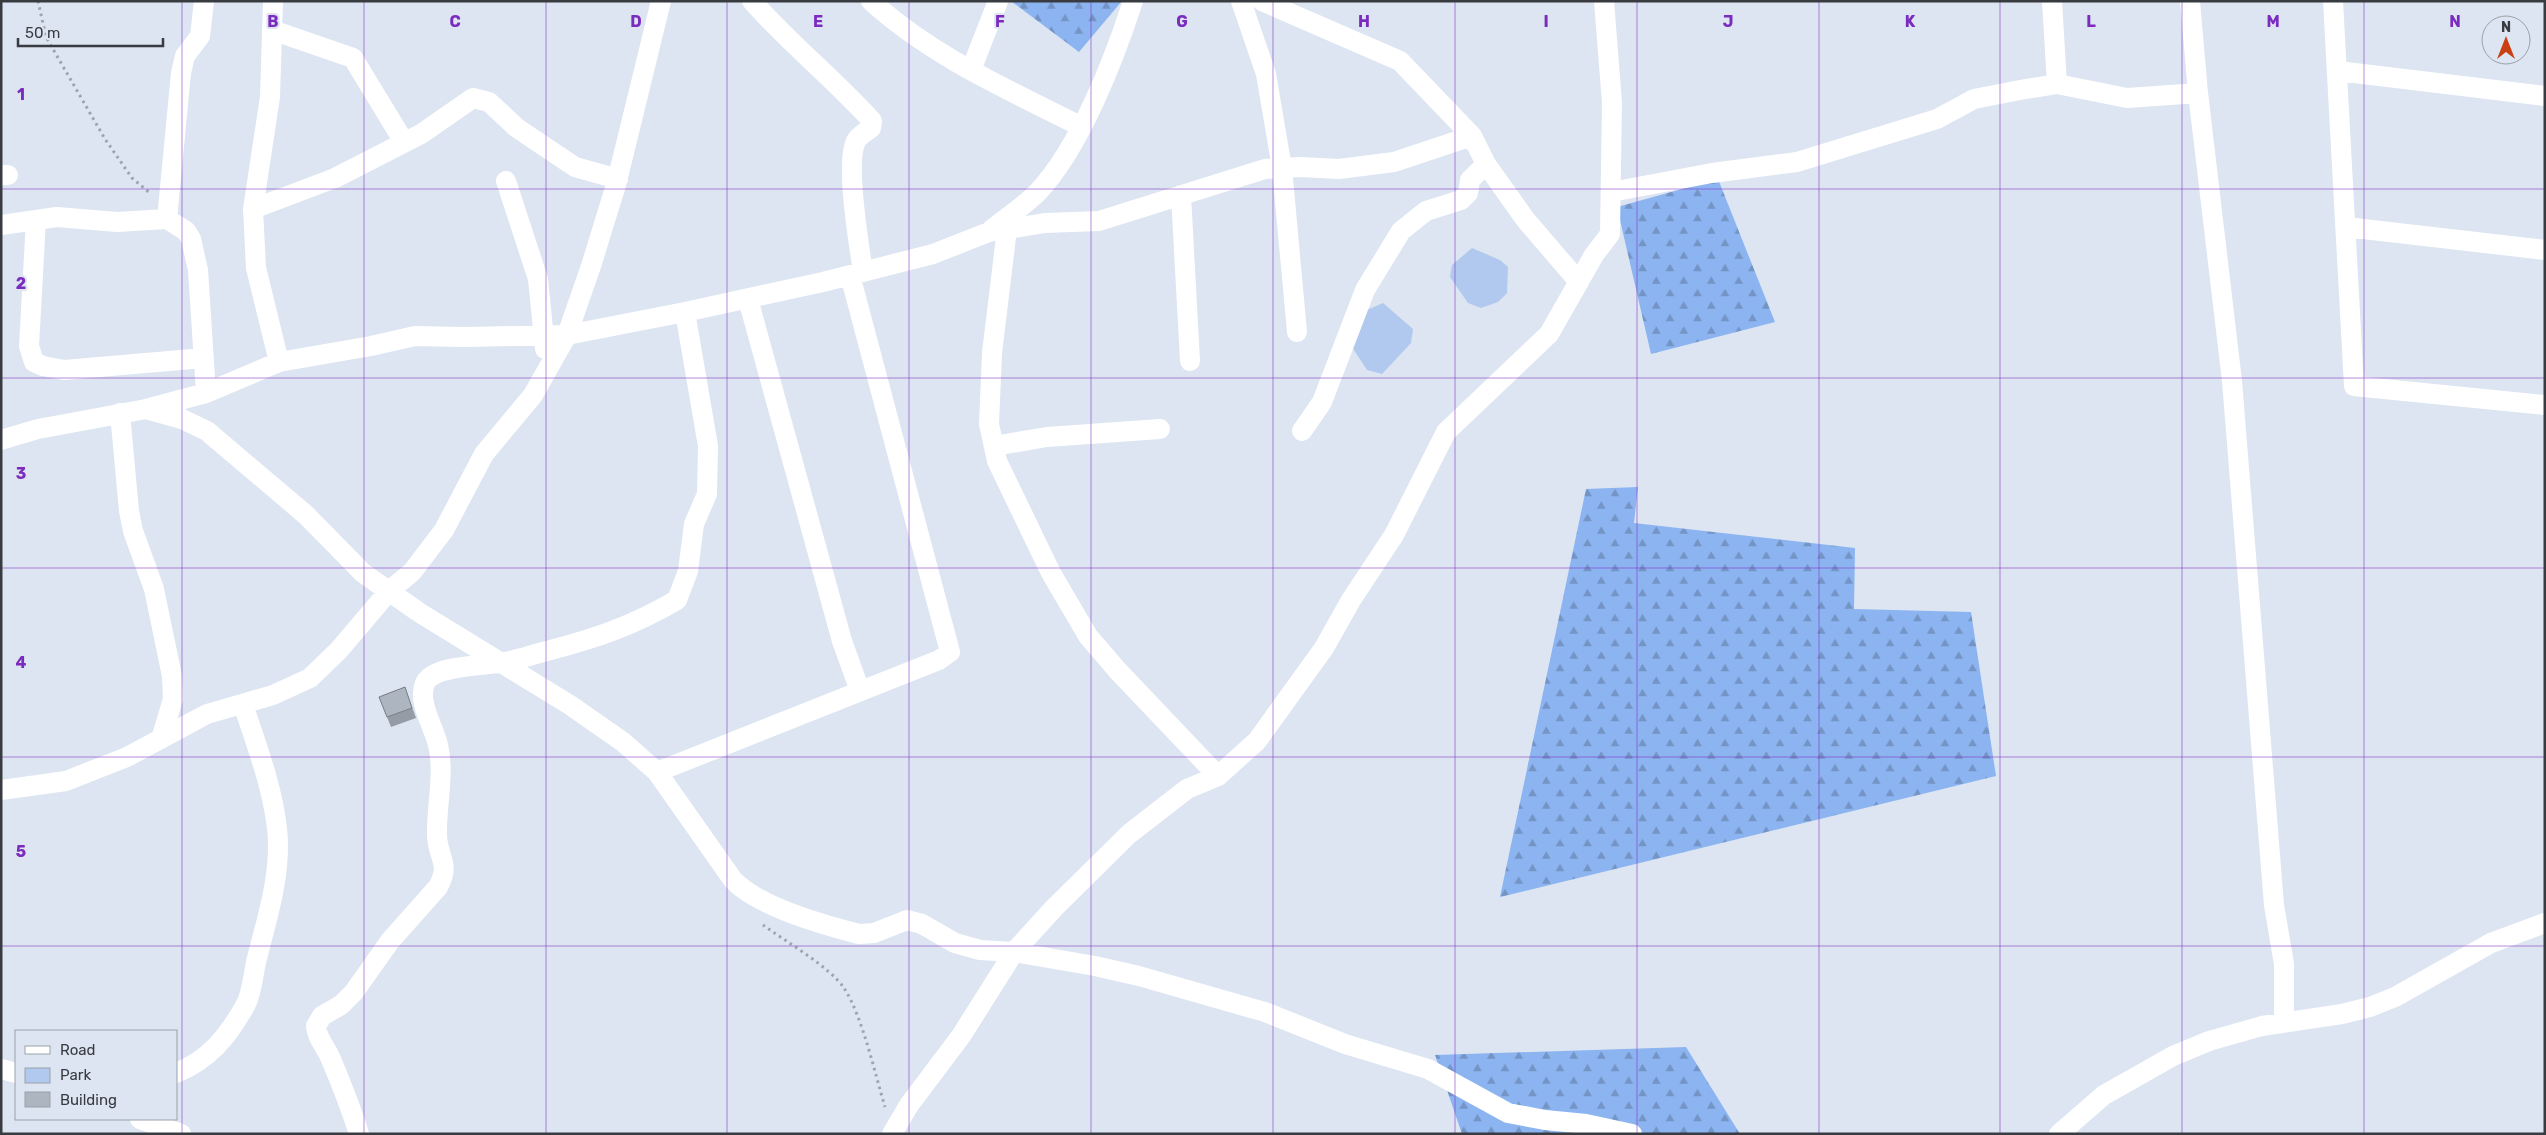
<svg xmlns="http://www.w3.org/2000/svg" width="2546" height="1135" viewBox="0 0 2546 1135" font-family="Rubik,sans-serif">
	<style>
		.green { fill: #b1c9ef }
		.forest { fill: url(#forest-firs) }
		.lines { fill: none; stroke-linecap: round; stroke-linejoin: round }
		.path { stroke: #9da4ae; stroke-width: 3; stroke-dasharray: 2.5 4; stroke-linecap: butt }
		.minor { stroke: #fff; stroke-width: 20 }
		.wall { fill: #959ca6 }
		.building { fill: #adb5c1; stroke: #797f87 }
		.grid { fill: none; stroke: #7b2cbf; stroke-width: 1; stroke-opacity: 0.55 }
		.grid-label { font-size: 16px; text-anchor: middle; font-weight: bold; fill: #7b2cbf; stroke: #dce5f1; stroke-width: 4; stroke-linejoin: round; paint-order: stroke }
	</style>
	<defs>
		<pattern id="forest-firs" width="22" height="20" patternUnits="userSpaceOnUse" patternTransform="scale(1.25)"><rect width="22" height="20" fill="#8cb4f1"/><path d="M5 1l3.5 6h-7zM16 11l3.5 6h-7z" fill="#7394c5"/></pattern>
	</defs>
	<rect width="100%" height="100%" fill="#dce5f1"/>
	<path class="green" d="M1472,248l28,12 8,7 -1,26 -9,9 -17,6 -13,-5 -18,-26 2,-12z
		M1383,303l30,26 -2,14 -29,31 -15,-4 -19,-29 12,-28z"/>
	<path class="forest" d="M1011,1h111l-43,51z
		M1718,179l57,143 -124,32 -34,-147z
		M1638,487l-4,36 221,25 -1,61 117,3 25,164 -496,121 86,-408z
		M1686,1047l54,87h-278l-27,-79z"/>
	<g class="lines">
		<path class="path" d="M38,1l8,36 59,102 27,39 19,16
			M763,925c22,16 67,42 81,63 18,27 31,86 41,119"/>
		<path class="minor" d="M273,1l-3,96 -17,112 3,59 23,94
			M752,1c38,43 82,78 120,120l-1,7c-5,4 -12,7 -15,13 -11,22 3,104 7,131
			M871,1c60,55 138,89 211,126
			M1241,1l25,73 16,94 15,164
			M1262,1l138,60 72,75 14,28 39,55 54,63
			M2052,1l5,83
			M2190,1l8,92 34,288 42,524 10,59v58
			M2333,1l21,385 191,19
			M272,30l81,28 51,84
			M971,70l27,-69
			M2338,71l207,25
			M1,175h7
			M506,181l32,98 7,70
			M1611,192l101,-19 85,-11 140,-43 37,-20 46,-9 37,-6 70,14 71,-5
			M1181,195l9,166
			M253,209l82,-31 86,-44 52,-36 16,4 28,26 58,39 43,12
			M167,219l14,-146 4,-17 15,-20 4,-35
			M36,220l21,-3 60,5 50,-3 19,12 5,8 7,31 8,123
			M1,225l35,-5 -7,126 5,16 9,4 21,4 140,-12
			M2346,227l199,23
			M1007,229l-15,124 -3,71 8,37 54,112 37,63 30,35 100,105
			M991,230c15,-12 33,-24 47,-38 42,-45 76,-132 95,-191
			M748,299l94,342 18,50
			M146,409l36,10 25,12 99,84 57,58 57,40 150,92 53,37 34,30 76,108c26,27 90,45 126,54l15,-1 33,-13 15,4 33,19 25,7 34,2 81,14 44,10 126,36 80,32 83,25 80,44 37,7 41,4 46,10
			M120,413l9,98 4,20 21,58 18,87 1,23 -12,40
			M1302,431l20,-29 43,-112 36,-59 25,-20 35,-11 7,-7 2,-13 16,-16
			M1,440l37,-11 108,-20 60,-16 73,-31 92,-16 44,-10 50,1 102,-2 118,-23 138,-30 110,-28 56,-22 56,-9 54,-2 166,-52 35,-2 39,2 55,-7 78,-26
			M994,446l53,-9 113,-8
			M657,772l282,-112 11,-8 -100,-377
			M1,790l65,-9 61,-24 80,-43 66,-19 37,-17 29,-28 50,-59 23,-19 32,-42 40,-76 49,-59 34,-60 24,-69 25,-81 45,-184
			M1,1069l15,4
			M176,1073c33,-13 52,-37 69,-67 7,-12 8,-30 11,-44 11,-44 26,-89 21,-134 -5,-43 -21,-84 -34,-124
			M140,1119l41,15
			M359,1134c-8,-26 -18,-51 -29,-77 -5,-11 -13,-19 -14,-31l6,-10 19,-11 13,-13 36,-51 48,-54c13,-23 0,-29 -1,-51 -1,-30 8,-62 1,-91 -4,-18 -21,-43 -13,-62 9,-18 56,-17 74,-20 16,-2 32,-8 48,-12 50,-13 85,-25 130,-51l11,-29 6,-47 13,-30 1,-48 -23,-134
			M892,1134l17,-29 52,-69 53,-84 40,-44 75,-74 58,-45 31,-13 39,-35 67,-93 27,-48 43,-65 52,-103 103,-98 45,-79 16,-21 2,-131 -8,-102
			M2059,1134l45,-39 69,-39 36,-15 53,-15 80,-12 28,-7 25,-10 96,-54 54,-20"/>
	</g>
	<path class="wall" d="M405,687l11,31 -25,9 -12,-30z"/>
	<path class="building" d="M405,687l7,21 -25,9 -8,-20z"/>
	<path class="grid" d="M182,1v1133M364,1v1133M546,1v1133M727,1v1133M909,1v1133M1091,1v1133M1273,1v1133M1455,1v1133M1637,1v1133M1819,1v1133M2000,1v1133M2182,1v1133M2364,1v1133M1,189h2544M1,378h2544M1,568h2544M1,757h2544M1,946h2544"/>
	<g class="grid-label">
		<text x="273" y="27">B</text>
		<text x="455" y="27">C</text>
		<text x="636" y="27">D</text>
		<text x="818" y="27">E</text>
		<text x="1000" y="27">F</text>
		<text x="1182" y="27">G</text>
		<text x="1364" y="27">H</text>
		<text x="1546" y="27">I</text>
		<text x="1728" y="27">J</text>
		<text x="1910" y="27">K</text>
		<text x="2091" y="27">L</text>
		<text x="2273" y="27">M</text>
		<text x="2455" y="27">N</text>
		<text x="21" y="100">1</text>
		<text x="21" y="289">2</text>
		<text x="21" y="479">3</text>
		<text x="21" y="668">4</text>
		<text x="21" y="857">5</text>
	</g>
	<rect width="2546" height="1135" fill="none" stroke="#383b40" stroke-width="5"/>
	<rect x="15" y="1030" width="162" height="90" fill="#dce5f1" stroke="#9aa1aa"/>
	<rect x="25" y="1046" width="25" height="8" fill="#ffffff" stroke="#9aa1aa"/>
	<text x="60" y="1055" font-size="15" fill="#383b40">Road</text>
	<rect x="25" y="1068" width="25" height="15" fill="#b1c9ef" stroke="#9aa1aa"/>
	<text x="60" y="1080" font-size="15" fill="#383b40">Park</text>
	<rect x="25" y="1092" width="25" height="15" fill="#adb5c1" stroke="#9aa1aa"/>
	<text x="60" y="1105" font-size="15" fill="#383b40">Building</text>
	<g transform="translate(2506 40)"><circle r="24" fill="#dce5f1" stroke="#9aa1aa"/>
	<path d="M0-4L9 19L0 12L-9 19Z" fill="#c94113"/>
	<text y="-8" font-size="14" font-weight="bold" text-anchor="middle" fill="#383b40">N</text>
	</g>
	<path d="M18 38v8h145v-8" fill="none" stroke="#383b40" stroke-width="2.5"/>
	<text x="25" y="38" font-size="15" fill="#383b40" stroke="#dce5f1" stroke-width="4" paint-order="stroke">50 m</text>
</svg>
